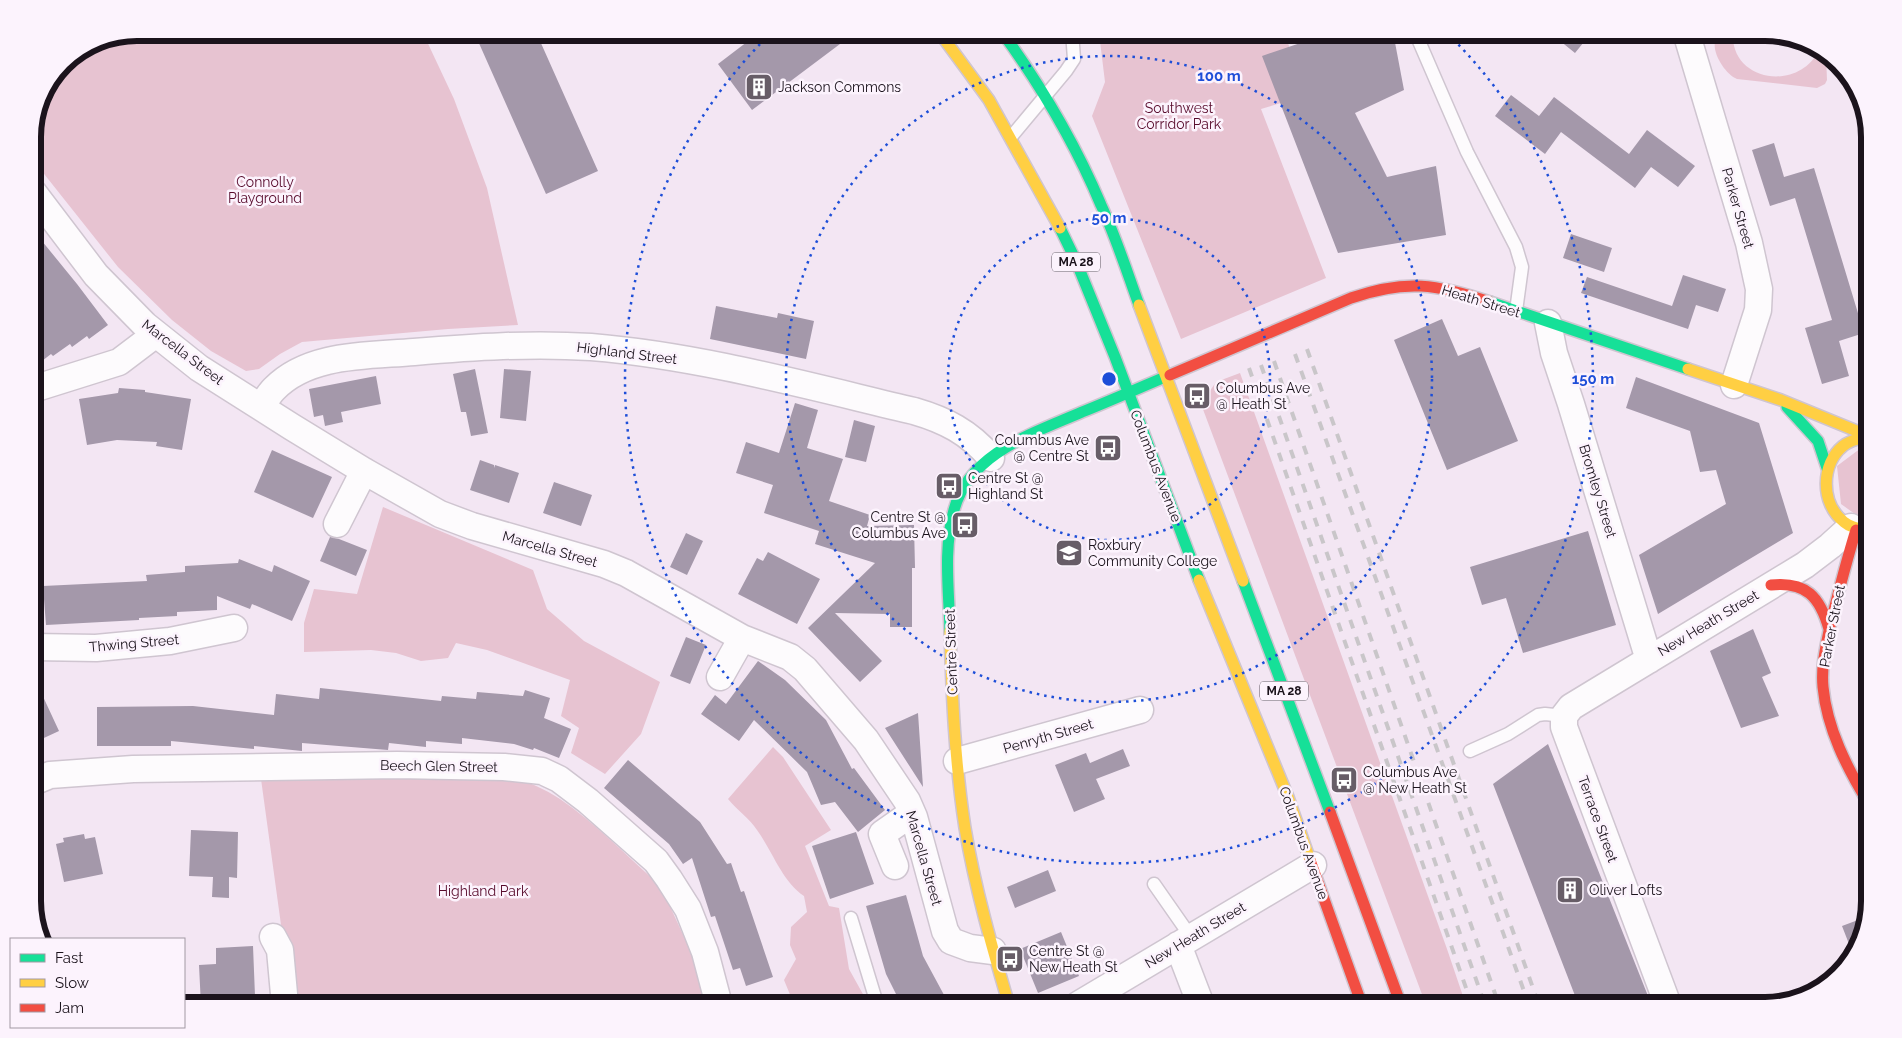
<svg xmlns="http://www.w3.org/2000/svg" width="1902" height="1038" viewBox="0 0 1902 1038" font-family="Raleway,sans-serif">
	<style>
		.green { fill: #e7c3d1 }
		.building { fill: #a498aa }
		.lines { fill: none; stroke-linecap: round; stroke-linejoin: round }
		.lane-casing { stroke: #cfc5d0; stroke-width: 15 }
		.street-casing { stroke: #cfc5d0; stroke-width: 29 }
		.fast-casing { stroke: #cfc5d0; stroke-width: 14 }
		.slow-casing { stroke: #cfc5d0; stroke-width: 14 }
		.jam-casing { stroke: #cfc5d0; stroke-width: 14 }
		.lane { stroke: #fdfbfd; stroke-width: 12 }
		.street { stroke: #fdfbfd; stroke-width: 26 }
		.fast { stroke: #16e098; stroke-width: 11 }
		.slow { stroke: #ffcf43; stroke-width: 11 }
		.jam { stroke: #f24e42; stroke-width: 11 }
		.rail { stroke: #c9c6c9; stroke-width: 4; stroke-dasharray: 9 9; stroke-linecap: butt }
		.ring { fill: none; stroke: #1d4ed8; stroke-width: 2.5; stroke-dasharray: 2.5 5 }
		.labels { text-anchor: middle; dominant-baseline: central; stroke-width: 5; stroke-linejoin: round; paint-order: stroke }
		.shield { fill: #fcf3fd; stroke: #5e5660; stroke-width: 1 }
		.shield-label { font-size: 12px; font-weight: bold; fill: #1b131c }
		.poi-label { font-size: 14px; fill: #1b131c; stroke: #fcf3fd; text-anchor: start }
		.park-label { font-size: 14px; fill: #580b2c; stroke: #fcf3fd }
		.street-label { font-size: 14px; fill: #1b131c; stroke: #fcf3fd }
		.rim { fill: none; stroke: #1b131c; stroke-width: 6 }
		.centre { fill: #1d4ed8; stroke: #fcf3fd; stroke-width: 2.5 }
		.ring-label { font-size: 15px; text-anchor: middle; font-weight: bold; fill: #1d4ed8; stroke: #fcf3fd; stroke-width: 5; stroke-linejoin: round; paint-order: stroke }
	</style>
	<rect width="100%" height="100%" fill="#f3e6f3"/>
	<path class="green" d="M137,32l286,1 31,66 33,89 31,137 -70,4 -146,13 -22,12 -21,15 -13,2 -35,-20 -39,-31 -54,-53 -85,-107v-30l8,-33 22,-34 34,-23z
		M1722,32l11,1c-3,48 65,60 86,17l7,6 1,24 -2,4 -8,4 -80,-9c-14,-6 -33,-37 -15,-47z
		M1099,33h186l19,63 -43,13 65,169 -145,61 -89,-223 13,-34z
		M1240,373l207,576 19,56h-40l-225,-601 15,-22z
		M1869,442v78l-7,-1 -21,-15 -4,-38z
		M383,507l150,63 14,39 37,32 76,41 -19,52 -36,40 -34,-21 8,-25 -18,-12 9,-36 -83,-30 -31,-7 -8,15 -27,3 -25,-8 -25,-3 -67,2v-29l10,-34 43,5z
		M773,747l10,10 48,73 -26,16 24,60 10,2 10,61 20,36h-68l-10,-8 -7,-17 12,-21 -6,-14 1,-18 16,-15 -3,-16c-22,-15 -31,-44 -47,-66 -7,-11 -20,-20 -29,-31z
		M511,776c17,6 34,13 49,23 34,23 65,55 96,83l7,9 33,72 9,42h-413l-31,-226z"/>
	<path class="building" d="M474,32h62l62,139 -52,23z
		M760,32h96l-104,78 -34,-46z
		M1333,32h60l11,58 -49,23 32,64 49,-11 10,69 -108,18 -76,-197z
		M1549,32h43l-17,21z
		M1511,95l28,21 15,-19 75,57 18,-24 48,36 -17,21 -27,-20 -16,21 -74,-56 -16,22 -50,-38z
		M1774,143l10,34 30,-9 50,165 -25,8 10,35 -27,8 -17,-56 27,-8 -37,-122 -25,8 -18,-56z
		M33,230l44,54 31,41 -19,14 -2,-3 -15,11 -2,-3 -17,12 -2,-2 -18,14z
		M1571,234l41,14 -8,24 -41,-14z
		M1683,275l43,14 -8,23 -22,-7 -8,24 -107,-36 6,-16 85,29z
		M716,306l61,12 1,-5 36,8 -8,38 -96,-20z
		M1442,319l16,37 22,-9 38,94 -71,29 -53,-130z
		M475,369l13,64 -17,3 -5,-24h-5l-8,-38z
		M504,369l27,2 -5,50 -26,-3z
		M376,376l5,28 -40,8 2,10 -18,4 -2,-11 -9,2 -5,-28z
		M1636,377l123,46 34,110 -135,81 -19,-59 87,-51 -10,-34 -16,2 -10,-41 -64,-23z
		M119,388l26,2v2l46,7 -9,51 -26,-4 1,-4 -40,-2 -30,5 -8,-46 39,-6z
		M795,403l23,7 -11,38 36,11 -14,42 41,14 -3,11 47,-1 1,43h-3v59h-22v-13l-55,-1 47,48 -22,21 -52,-54 67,-65 -60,-19 4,-13 -55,-18 9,-28 -37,-12 10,-31 33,11z
		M854,420l21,6 -9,36 -21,-5z
		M272,450l60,27 -19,41 -59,-26z
		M480,460l14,5 1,3v-3l24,8 -10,30 -39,-13z
		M554,482l38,13 -11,31 -38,-13z
		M1588,531l28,94 -93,28 -17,-55 -24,7 -12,-38z
		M686,533l17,8 -16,34 -17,-8z
		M330,537l9,2 28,11 -11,26 -36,-15z
		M768,552l52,27 -23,45 -59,-30 19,-36 6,3z
		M239,559l33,13 2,-7 36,16 -18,40 -40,-17 -2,5 -33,-13v14l-40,2v4l-38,2v2l-93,5 -3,-39 104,-5 -1,-6 39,-3v-6l53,-3z
		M1753,629l18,44 -9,4 17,39 -38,12 -31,-77z
		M686,637l20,8 -16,39 -20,-8z
		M758,661l27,19 41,40 26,49 2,-1 31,42 -27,22 -23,-30 -14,3 -14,-33 -53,-52 -15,21 -38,-27 14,-19 11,9z
		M33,675l26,56 -26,12z
		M320,688l121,13 1,-5 34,3 1,-7 46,4 2,-6 25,8 -6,20 27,11 -12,29 -25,-10 -1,2 -19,-6 -52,-6v6l-36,-3v6l-37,-4 -1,7 -86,-7v8l-48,-5v3l-83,-8v5h-74v-39l96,-1 81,9 2,-21 43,5z
		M918,713l5,74 -38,-59z
		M1548,744l100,252 -26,10h-43l-86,-222z
		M1123,749l7,17 -34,13 9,20 -31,13 -19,-47 31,-12 4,10z
		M628,760l72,62 27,42 4,-1 10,29 3,-1 29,86 -27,9 -6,-18 -7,2 -18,-54 -4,1 -19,-59 -9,6 -14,-20 -65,-56z
		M191,830l47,2 -1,46 -8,-1v21l-17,-1 1,-20 -24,-1z
		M856,832l18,52 -44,15 -18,-53z
		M84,834l1,5 10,-2 8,37 -39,8 -8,-38 8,-2 -1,-4z
		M1048,870l8,21 -41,17 -8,-21z
		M906,895l17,61 27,50h-48l-16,-32 -20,-68z
		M1866,917l-6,23 -11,4 -7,-18z
		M1061,932l18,44 -41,17 -18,-44z
		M253,946l2,50 -19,1 1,9h-36l-2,-41 17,-1v-16z"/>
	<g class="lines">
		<g class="lane-casing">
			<path id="lane" d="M1415,32l52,120 49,95 6,20 -6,44
				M1011,137l55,-66 8,-12 -2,-27
				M1470,751l38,-17 30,-19 7,-1 19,2
				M1154,884l37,53
				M851,918l24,79 4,8"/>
		</g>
		<g class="street-casing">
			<path id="street" d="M1686,32l63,211 10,46 -1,21 -24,75
				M33,192l63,83 49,50 54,43 93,59 72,44 76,43 32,12 132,38 22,9 116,65 48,19 15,12 61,71 41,61 7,16 31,114 6,10 19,7 23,3
				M1548,323l6,30 17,51 78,256
				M33,389l86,-27 37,-28
				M261,407c4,-6 8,-13 13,-18 35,-36 94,-33 140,-37 59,-5 118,-9 177,-5 109,9 217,39 323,64 31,9 55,21 77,47
				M337,524l27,-53
				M33,647l63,1 74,-7 64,-13
				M720,677l22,-39
				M957,761l183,-51
				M33,782l17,-7 83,-6 264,-4 107,2 38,4 17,8 29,22 68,60 13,18 19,30 17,43 14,53
				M895,866l-13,-32 30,-21
				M273,937l7,13 5,55
				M1178,945l23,60
				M1078,1005l235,-140
				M1668,1005l-104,-278v-11l7,-9 234,-142 25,-19 21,-19"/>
		</g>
		<g class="fast-casing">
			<path id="fast" d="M1002,32c39,54 73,111 99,173 15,32 26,67 38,100
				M1060,228l16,33 39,96 84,223
				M1490,302l198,67
				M1787,407l31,34 9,27
				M1243,581l87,231
				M950,631c-1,-40 -7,-82 4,-121 15,-57 80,-77 128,-98 30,-12 59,-25 88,-37"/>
		</g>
		<g class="slow-casing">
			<path id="slow" d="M939,32l50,68 71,128
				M1139,305l104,276
				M1688,369l93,31 88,36
				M1869,436c-8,2 -19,4 -26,10 -22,18 -23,57 1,76 7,6 16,7 25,9
				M1199,580l89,217 22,63
				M950,631c2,66 5,132 15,197 10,60 27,119 44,177"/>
		</g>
		<g class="jam-casing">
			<path id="jam" d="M1170,375l181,-77c55,-19 86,-14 139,4
				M1856,530c-10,32 -18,64 -26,96 -4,20 -9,40 -7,61 4,42 24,81 46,117
				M1771,585c35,-4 49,12 58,44
				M1330,812l71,193
				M1310,860l52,145"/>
		</g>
		<use href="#lane" class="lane"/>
		<use href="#street" class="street"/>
		<use href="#fast" class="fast"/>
		<use href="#slow" class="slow"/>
		<use href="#jam" class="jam"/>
		<path class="rail" d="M1307,349l232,656
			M1295,354l234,651
			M1274,361l225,644
			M1261,365l224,640
			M1249,368l223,637"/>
	</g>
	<g class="ring">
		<circle cx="1109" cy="379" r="161"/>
		<circle cx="1109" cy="379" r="323"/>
		<path d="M1448 34A484 484 0 1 1 770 34"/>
	</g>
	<defs>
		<g id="building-square" transform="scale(1.4375)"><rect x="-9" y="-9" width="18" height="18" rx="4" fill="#675d67" stroke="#fcf3fd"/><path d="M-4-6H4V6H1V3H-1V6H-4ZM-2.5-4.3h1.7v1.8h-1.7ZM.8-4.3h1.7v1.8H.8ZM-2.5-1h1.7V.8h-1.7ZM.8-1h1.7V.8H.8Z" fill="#fff"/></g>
		<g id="bus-square" transform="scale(1.4375)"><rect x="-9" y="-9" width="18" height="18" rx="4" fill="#675d67" stroke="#fcf3fd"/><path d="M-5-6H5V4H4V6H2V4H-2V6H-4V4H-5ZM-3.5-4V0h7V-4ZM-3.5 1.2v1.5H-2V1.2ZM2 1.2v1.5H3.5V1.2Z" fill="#fff"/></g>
		<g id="university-square" transform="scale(1.4375)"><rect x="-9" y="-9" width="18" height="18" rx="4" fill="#675d67" stroke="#fcf3fd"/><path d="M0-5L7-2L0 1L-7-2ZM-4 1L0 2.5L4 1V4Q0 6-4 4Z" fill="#fff"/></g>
	</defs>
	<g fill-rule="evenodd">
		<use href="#building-square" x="759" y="87"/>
		<use href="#bus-square" x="1197" y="396"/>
		<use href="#bus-square" x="1108" y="448"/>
		<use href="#bus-square" x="949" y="486"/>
		<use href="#bus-square" x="965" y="525"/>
		<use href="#university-square" x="1069" y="553"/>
		<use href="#bus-square" x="1344" y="780"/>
		<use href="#building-square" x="1570" y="890"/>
		<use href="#bus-square" x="1010" y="959"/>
	</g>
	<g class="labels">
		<g class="shield">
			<rect x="1052" y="252.5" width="48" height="19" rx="4"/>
			<rect x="1260" y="681.5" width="48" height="19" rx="4"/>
		</g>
		<g class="shield-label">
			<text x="1076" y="262">MA 28</text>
			<text x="1284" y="691">MA 28</text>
		</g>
		<g class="poi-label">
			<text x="778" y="87">Jackson Commons</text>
			<text x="1216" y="388">Columbus Ave<tspan x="1216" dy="16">@ Heath St</tspan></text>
			<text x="1089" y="440" text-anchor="end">Columbus Ave<tspan x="1089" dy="16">@ Centre St</tspan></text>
			<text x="968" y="478">Centre St @<tspan x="968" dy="16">Highland St</tspan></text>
			<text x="946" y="517" text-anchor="end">Centre St @<tspan x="946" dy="16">Columbus Ave</tspan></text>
			<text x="1088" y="545">Roxbury<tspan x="1088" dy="16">Community College</tspan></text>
			<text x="1363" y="772">Columbus Ave<tspan x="1363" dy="16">@ New Heath St</tspan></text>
			<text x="1589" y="890">Oliver Lofts</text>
			<text x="1029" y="951">Centre St @<tspan x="1029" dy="16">New Heath St</tspan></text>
		</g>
		<g class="park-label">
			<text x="1179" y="108">Southwest<tspan x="1179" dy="16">Corridor Park</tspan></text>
			<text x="265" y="182">Connolly<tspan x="265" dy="16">Playground</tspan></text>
			<text x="483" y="891">Highland Park</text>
		</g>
		<g class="street-label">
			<text transform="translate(1738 208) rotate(74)">Parker Street</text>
			<text transform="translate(1481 301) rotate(17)">Heath Street</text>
			<text transform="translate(183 352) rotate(37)">Marcella Street</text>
			<text transform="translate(627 353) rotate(7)">Highland Street</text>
			<text transform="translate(1156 466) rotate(69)">Columbus Avenue</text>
			<text transform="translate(1598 491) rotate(73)">Bromley Street</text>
			<text transform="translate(550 549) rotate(16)">Marcella Street</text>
			<text transform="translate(1708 623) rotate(-31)">New Heath Street</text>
			<text transform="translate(1832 626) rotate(-79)">Parker Street</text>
			<text transform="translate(134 643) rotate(-5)">Thwing Street</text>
			<text transform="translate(951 652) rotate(-92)">Centre Street</text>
			<text transform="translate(1048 736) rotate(-16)">Penryth Street</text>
			<text transform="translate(439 766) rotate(1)">Beech Glen Street</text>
			<text transform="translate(1598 819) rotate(70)">Terrace Street</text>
			<text transform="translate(1304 843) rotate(70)">Columbus Avenue</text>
			<text transform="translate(924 858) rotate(74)">Marcella Street</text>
			<text transform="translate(1195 935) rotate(-31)">New Heath Street</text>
		</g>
	</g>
	<path d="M0 0H1902V1038H0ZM137 41H1765A96 96 0 0 1 1861 137V901A96 96 0 0 1 1765 997H137A96 96 0 0 1 41 901V137A96 96 0 0 1 137 41Z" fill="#fcf3fd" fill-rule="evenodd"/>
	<path class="rim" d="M137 41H1765A96 96 0 0 1 1861 137V901A96 96 0 0 1 1765 997H137A96 96 0 0 1 41 901V137A96 96 0 0 1 137 41Z"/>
	<circle cx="1109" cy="379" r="8" class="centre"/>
	<g class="ring-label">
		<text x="1219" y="81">100 m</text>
		<text x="1109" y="223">50 m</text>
		<text x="1593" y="384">150 m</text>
	</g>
	<rect x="10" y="938" width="175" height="90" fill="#fcf3fd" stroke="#a299a3"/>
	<rect x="20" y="954" width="25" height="8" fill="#16e098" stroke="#a299a3"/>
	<text x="55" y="963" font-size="15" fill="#1b131c">Fast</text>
	<rect x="20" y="979" width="25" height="8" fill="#ffcf43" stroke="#a299a3"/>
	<text x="55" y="988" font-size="15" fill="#1b131c">Slow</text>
	<rect x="20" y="1004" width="25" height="8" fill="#f24e42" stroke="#a299a3"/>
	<text x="55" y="1013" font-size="15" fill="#1b131c">Jam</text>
</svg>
